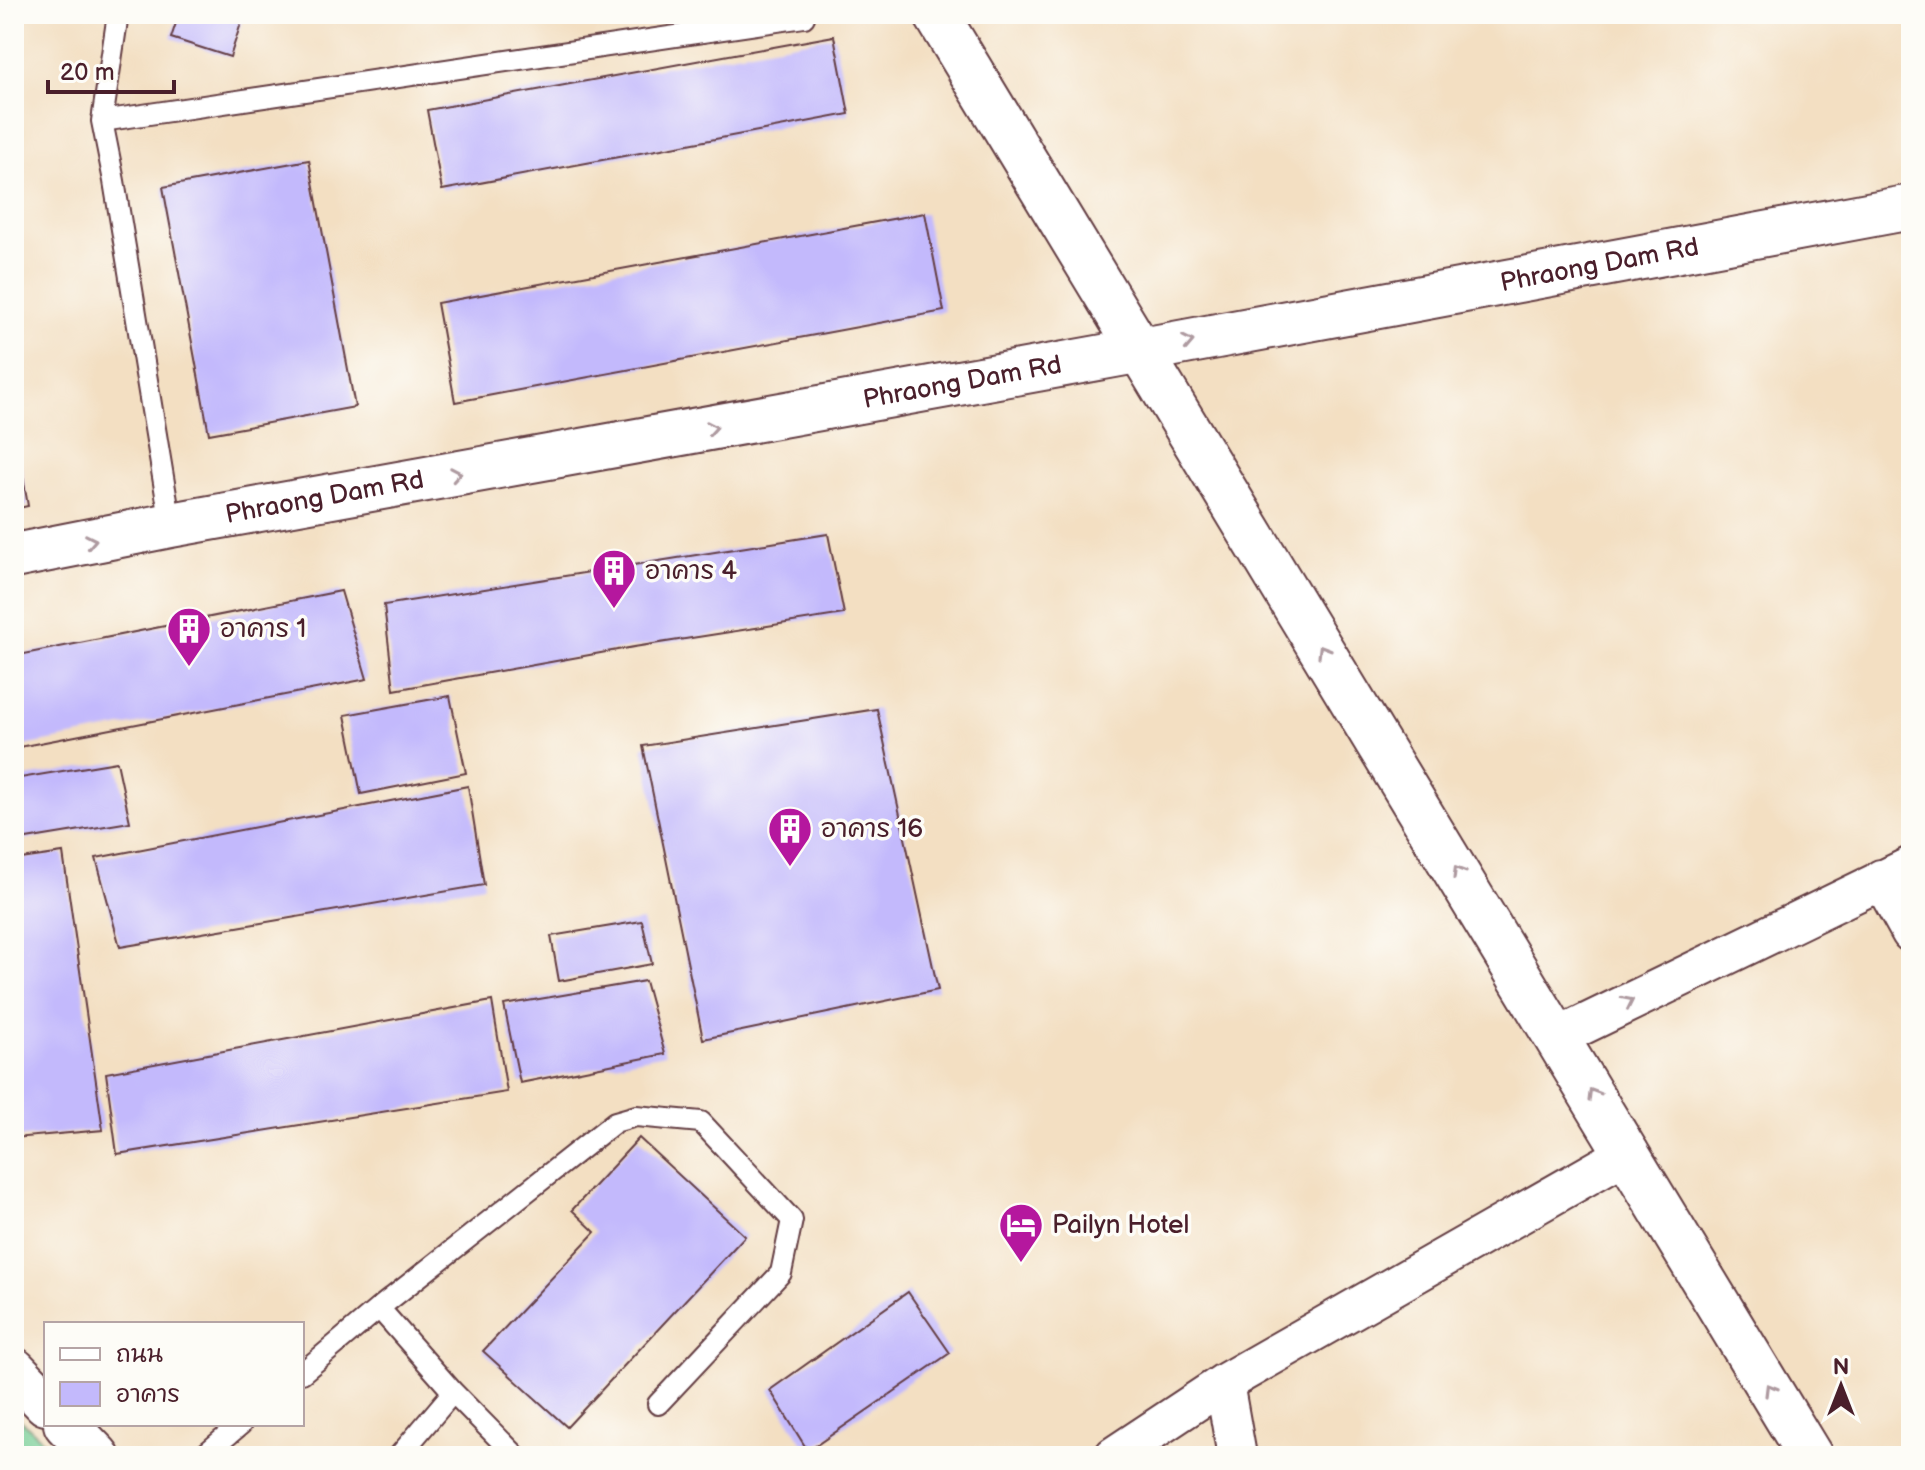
<svg xmlns="http://www.w3.org/2000/svg" width="1925" height="1470" viewBox="0 0 1925 1470" font-family="'Balsamiq Sans','Playpen Sans Thai',sans-serif">
	<style>
		.green { fill: #74cd94; stroke: #5f7660; stroke-width: 2 }
		.building { fill: #c3b9fc }
		.lines { fill: none; stroke-linecap: round; stroke-linejoin: round }
		.service-casing { stroke: #633c42; stroke-width: 24 }
		.minor-casing { stroke: #633c42; stroke-width: 42 }
		.tertiary-casing { stroke: #633c42; stroke-width: 48 }
		.service { stroke: #fff; stroke-width: 20 }
		.minor { stroke: #fff; stroke-width: 38 }
		.tertiary { stroke: #fff; stroke-width: 44 }
		.oneway { stroke: #ae9aa0 }
		.labels { text-anchor: middle; dominant-baseline: central; stroke-width: 7; stroke-linejoin: round; paint-order: stroke }
		.street-label { font-size: 26px; fill: #4a1f2b; stroke: #fdfcf7 }
		.poi-label { font-size: 26px; fill: #4a1f2b; stroke: #fdfcf7; text-anchor: start }
	</style>
	<rect width="100%" height="100%" fill="#fdfcf7"/>
	<filter id="ink" filterUnits="userSpaceOnUse"><feTurbulence type="fractalNoise" baseFrequency=".0125" numOctaves="2"/><feDisplacementMap in="SourceGraphic" scale="16" xChannelSelector="R" yChannelSelector="G"/><feConvolveMatrix kernelMatrix="1 2 1 2 8 2 1 2 1" color-interpolation-filters="sRGB"/></filter>
	<filter id="wash" filterUnits="userSpaceOnUse"><feTurbulence type="fractalNoise" baseFrequency=".006" numOctaves="4" result="noise"/><feDisplacementMap in="SourceGraphic" scale="32" xChannelSelector="R" yChannelSelector="G"/><feGaussianBlur stdDeviation="1.8" result="paint"/><feColorMatrix in="noise" values="0 0 0 0 0 0 0 0 0 0 0 0 0 0 0 0 0 1.4 0 .05"/><feComposite in="paint" operator="in"/></filter>
	<g filter="url(#wash)">
		<rect width="100%" height="100%" fill="#f3dfc2"/>
		<path class="green" d="M14,1414l46,42h-46z"/>
		<g id="blocks">
			<path class="building" d="M179,14h65l-14,43 -59,-19z
				M834,36l15,78 -407,76 -15,-80z
				M309,160l46,247 -146,27 -46,-247z
				M925,213l19,98 -489,91 -18,-99z
				M14,424l14,82 -14,3z
				M828,534l16,80 -210,33 -240,43 -10,-85z
				M341,591l26,88 -353,69v-92z
				M450,696l16,77 -105,21 -16,-79z
				M877,709l61,281 -235,49 -60,-293z
				M117,762l13,60 -116,19v-62z
				M468,786l16,99 -364,62 -24,-89z
				M63,853l40,277 -89,8v-278z
				M642,921l10,43 -93,17 -8,-45z
				M645,981l20,73 -145,29 -16,-78z
				M492,1001l15,91 -390,62 -11,-81z
				M639,1138l106,98 -178,191 -84,-76 112,-119 -23,-22z
				M908,1292l42,61 -142,98 -38,-61z"/>
		</g>
	</g>
	<g filter="url(#ink)">
		<use href="#blocks" fill-opacity="0" stroke="#633c42" stroke-width="2"/>
		<g class="lines">
			<g class="service-casing">
				<path id="service" d="M118,14l-16,107 12,60 57,344
					M102,121l702,-104
					M379,1308l74,84 63,64
					M302,1373l77,-65 236,-186 21,-6 65,6 91,98 -11,53 -123,131
					M203,1456l38,-32
					M399,1456l54,-64"/>
			</g>
			<g class="minor-casing">
				<path id="minor" d="M1881,879l30,54
					M1558,1037l353,-171
					M1224,1383l13,73
					M1114,1456l110,-73 405,-231"/>
			</g>
			<g class="tertiary-casing">
				<g id="tertiary">
					<path d="M936,14l874,1442"/>
					<path id="s1" d="M14,556l157,-31 971,-175 769,-143"/>
					<path d="M14,1370l32,33"/>
					<path d="M66,1424l31,32"/>
				</g>
			</g>
			<use href="#service" class="service"/>
			<use href="#minor" class="minor"/>
			<use href="#tertiary" class="tertiary"/>
		</g>
		<defs><path id="oneway-chevron" d="M-2-3.5L2.5 0L-2 3.5" fill="none" stroke-width="1.6" stroke-linecap="round" stroke-linejoin="round" transform="scale(2)"/></defs>
		<g class="oneway">
			<use href="#oneway-chevron" transform="translate(1188 342) rotate(-11)"/>
			<use href="#oneway-chevron" transform="translate(712 428) rotate(-10)"/>
			<use href="#oneway-chevron" transform="translate(456 474) rotate(-10)"/>
			<use href="#oneway-chevron" transform="translate(91 541) rotate(-11)"/>
			<use href="#oneway-chevron" transform="translate(1323 650) rotate(-121)"/>
			<use href="#oneway-chevron" transform="translate(1458 872) rotate(-121)"/>
			<use href="#oneway-chevron" transform="translate(1628 1002) rotate(-26)"/>
			<use href="#oneway-chevron" transform="translate(1593 1094) rotate(-121)"/>
			<use href="#oneway-chevron" transform="translate(1770 1389) rotate(-121)"/>
		</g>
	</g>
	<defs>
		<g id="building-pin" transform="scale(2.3)"><path d="M0 17L-7.5 6A9.5 9.5 0 1 1 7.5 6Z" fill="#b5179e" stroke="#fdfcf7"/><path d="M-4-6H4V6H1V3H-1V6H-4ZM-2.5-4.3h1.7v1.8h-1.7ZM.8-4.3h1.7v1.8H.8ZM-2.5-1h1.7V.8h-1.7ZM.8-1h1.7V.8H.8Z" fill="#fff"/></g>
		<g id="hotel-pin" transform="scale(2.3)"><path d="M0 17L-7.5 6A9.5 9.5 0 1 1 7.5 6Z" fill="#b5179e" stroke="#fdfcf7"/><path d="M-6-4.5h1.5V1H6V5H4.5V3h-9V5H-6ZM-4 0a1.8 1.8 0 1 1 3.6 0ZM.5 0V-2.5h3Q6-2.5 6 0Z" fill="#fff"/></g>
	</defs>
	<g fill-rule="evenodd">
		<use href="#building-pin" x="614" y="571"/>
		<use href="#building-pin" x="189" y="629"/>
		<use href="#building-pin" x="790" y="829"/>
		<use href="#hotel-pin" x="1021" y="1225"/>
	</g>
	<g class="labels">
		<g class="street-label">
			<text stroke="none"><textPath href="#s1" startOffset="1612">Phraong Dam Rd</textPath></text>
			<text stroke="none"><textPath href="#s1" startOffset="964">Phraong Dam Rd</textPath></text>
			<text stroke="none"><textPath href="#s1" startOffset="316">Phraong Dam Rd</textPath></text>
		</g>
		<g class="poi-label">
			<text x="645" y="571">อาคาร 4</text>
			<text x="220" y="629">อาคาร 1</text>
			<text x="821" y="829">อาคาร 16</text>
			<text x="1052" y="1225">Pailyn Hotel</text>
		</g>
	</g>
	<rect width="1925" height="1470" fill="none" stroke="#fdfcf7" stroke-width="48"/>
	<rect x="44" y="1322" width="260" height="104" fill="#fdfcf7" stroke="#b5a4a5" stroke-width="2"/>
	<rect x="60" y="1348" width="40" height="12" fill="#ffffff" stroke="#b5a4a5" stroke-width="2"/>
	<text x="116" y="1362" font-size="24" fill="#4a1f2b">ถนน</text>
	<rect x="60" y="1382" width="40" height="24" fill="#c3b9fc" stroke="#b5a4a5" stroke-width="2"/>
	<text x="116" y="1402" font-size="24" fill="#4a1f2b">อาคาร</text>
	<g transform="translate(1841 1386)" stroke="#fdfcf7" stroke-width="6" paint-order="stroke">
	<path d="M0-6L14 30L0 20L-14 30Z" fill="#4a1f2b"/>
	<text y="-12" font-size="22" font-weight="bold" text-anchor="middle" fill="#4a1f2b">N</text>
	</g>
	<path d="M48 80v12h126v-12" fill="none" stroke="#4a1f2b" stroke-width="4"/>
	<text x="60" y="80" font-size="24" fill="#4a1f2b" stroke="#fdfcf7" stroke-width="6" paint-order="stroke">20 m</text>
</svg>
